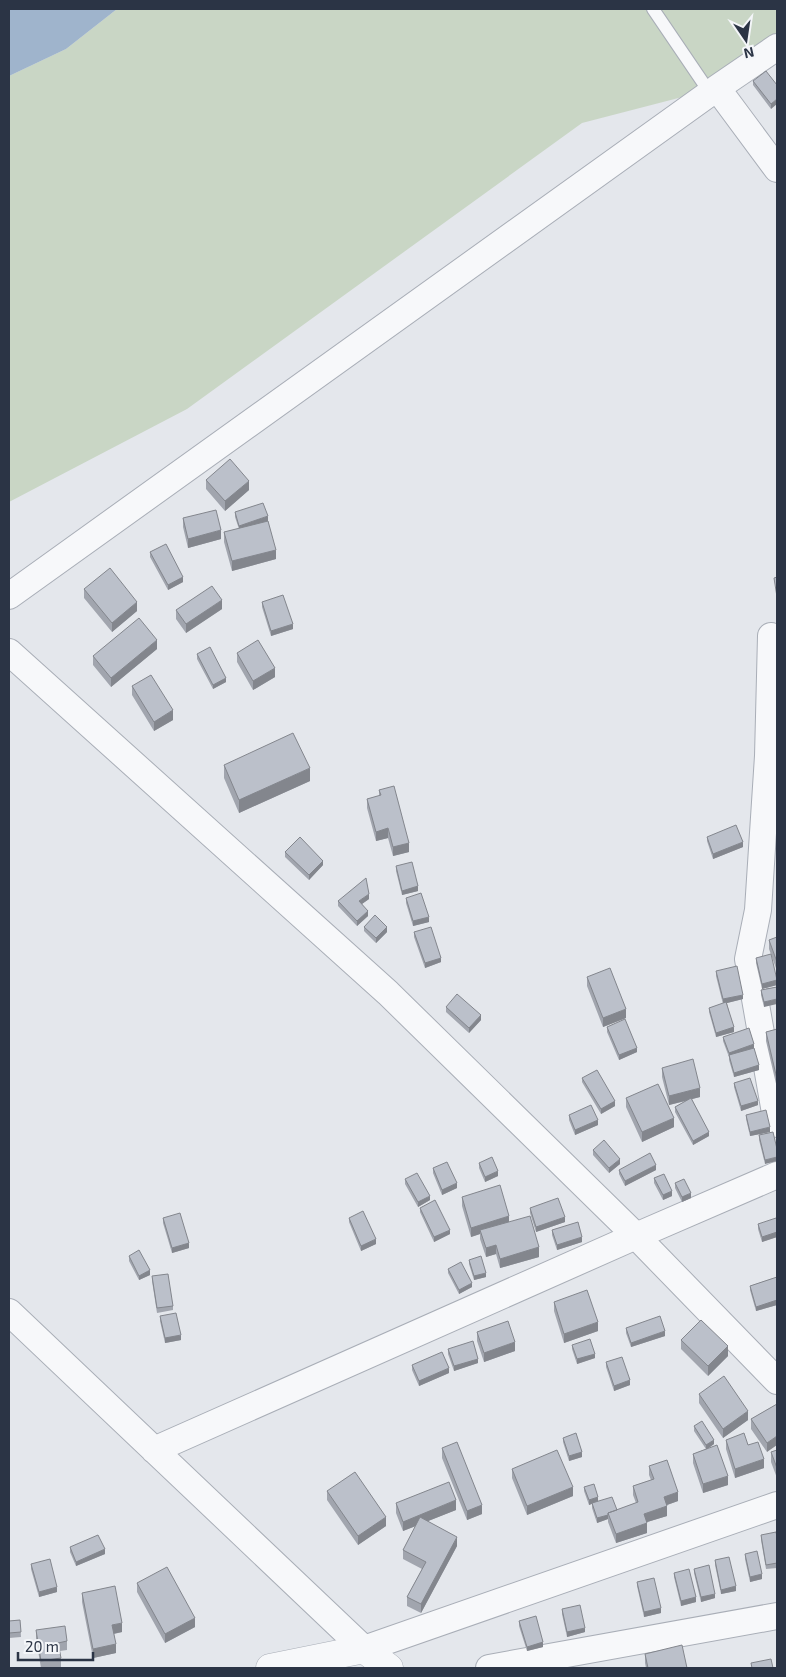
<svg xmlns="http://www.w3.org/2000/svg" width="786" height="1677" viewBox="0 0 786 1677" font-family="'Exo 2',sans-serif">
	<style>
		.green { fill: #c9d6c5 }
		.water { fill: #9fb4cc }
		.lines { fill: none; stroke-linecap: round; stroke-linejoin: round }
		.service-casing { stroke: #a9aeb7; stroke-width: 14 }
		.minor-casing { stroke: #a9aeb7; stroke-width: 28 }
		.tertiary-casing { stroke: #a9aeb7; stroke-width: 29 }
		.service { stroke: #f7f8fa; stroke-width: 12 }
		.minor { stroke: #f7f8fa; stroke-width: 26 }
		.tertiary { stroke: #f7f8fa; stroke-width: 28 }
		.wall { fill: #a1a5ae }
		.shaded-wall { fill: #83868d }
		.building { fill: #bbc0ca; stroke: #83868d }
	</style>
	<rect width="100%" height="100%" fill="#e4e7ec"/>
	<path class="green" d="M117,9h660v38l-60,41 -135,35 -395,286 -178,93v-426l57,-27z"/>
	<path class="water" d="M9,9h108l-51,40 -57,27z"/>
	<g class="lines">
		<g class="service-casing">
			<path id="service" d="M653,9l57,84"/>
		</g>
		<g class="minor-casing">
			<path id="minor" d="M717,88l60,81
				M9,596l708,-508 60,-41
				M771,636l-3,120 -10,154 -10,49 29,165
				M9,652l379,341 248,243 141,145
				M9,1312l355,337 413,-144
				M154,1450l482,-214 141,-61
				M489,1668l288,-52"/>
		</g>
		<g class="tertiary-casing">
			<path id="tertiary" d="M270,1668l94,-19 25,19"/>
		</g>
		<use href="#service" class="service"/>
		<use href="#minor" class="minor"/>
		<use href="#tertiary" class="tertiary"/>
	</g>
	<path class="wall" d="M753,81l24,4 -6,24 -18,-24z
		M206,480l43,10 -24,21 -19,-22z
		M235,512l33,9 8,38 -44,12 -8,-29v-10l15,-3 -4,-12z
		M183,518l38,21 -33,9 -5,-21z
		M150,552l33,30 -15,8 -18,-33z
		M84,589l53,22 -25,21 -28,-34z
		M262,602l31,27 -22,7 -9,-29z
		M222,609l-36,24 -10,-14v-9z
		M157,649l-46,38 -18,-22v-9z
		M237,653l38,24 -22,13 -16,-28z
		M197,654l29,28 -13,7 -16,-30z
		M132,686l41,34 -19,11 -22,-36z
		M224,765l86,16 -71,32 -15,-35z
		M379,790l30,62 -16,4 -5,-18 -12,3 -9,-33v-9l12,-3z
		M707,837l36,10 -30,12 -6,-18z
		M285,852l38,13 -14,15 -24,-23z
		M396,866l22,25 -16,4 -6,-24z
		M406,898l23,24 -16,4 -7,-23z
		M369,899l-7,5 6,12 -11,10 -19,-20v-5z
		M364,927l23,5 -11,11 -12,-12z
		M414,932l27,30 -16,6 -11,-31z
		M777,937v34l-8,-22v-9z
		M756,958l21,27 -15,4 -6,-26z
		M716,971l27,28 -16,4 7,29 -18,5 -7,-25v-4l14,-4 -7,-28z
		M587,977l39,41 -23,9 -16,-41z
		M777,987l-13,20 -3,-12v-5z
		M446,1007l35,13 -12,13 -23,-21z
		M607,1027l30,25 -18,8 -12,-28z
		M777,1029v59l-11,-47v-9z
		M723,1037l31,11 5,22 -25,7 -5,-17v-3l-6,-16z
		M662,1068l38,29 -8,2 17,37 -16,9 -18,-33v-5l11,-6 -17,4 -7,-28z
		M582,1078l33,28 -14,8 -19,-32z
		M734,1083l24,22 -17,6 -7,-24z
		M626,1098l48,29 -32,15 -16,-35z
		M569,1115l29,10 -23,10 -6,-15z
		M746,1115l24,17 -20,4 -4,-17z
		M773,1132l-8,32 -6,-24v-5z
		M593,1150l27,14 -11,9 -16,-18z
		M479,1163l19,13 -13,6 -6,-14z
		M433,1168l24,20 -15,7 -9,-22z
		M619,1170h37l-31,16 -6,-12z
		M654,1178l18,18 -9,4 -9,-17z
		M405,1179l25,21 -12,7 -13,-23z
		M675,1183l16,15 -9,4 -7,-14z
		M462,1197l47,25 30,35 -39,11 -4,-14 -10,3 -6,-18v-5l-9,3 -9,-31z
		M420,1208l30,26 -16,8 -14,-30z
		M530,1208l35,14 -29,10 -6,-19z
		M163,1218l26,30 -17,5 -9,-30z
		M349,1218l27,26 -15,7 -12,-29z
		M777,1221v16l-15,5 -4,-13v-5z
		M552,1230l30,12 -25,8 -5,-15z
		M129,1256l21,19 -11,5 -10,-19z
		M469,1260l17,17 -12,3 -5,-16z
		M448,1269l24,18 -13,7 -11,-21z
		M152,1276l21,30v4l-16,3 -5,-32z
		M777,1277v28l-21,6 -6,-21v-4z
		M554,1302l44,29 -34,12 -10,-32z
		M160,1316l21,24 -16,3 -5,-22z
		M626,1328l39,8 -34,11 -5,-14z
		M477,1332l38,19 -31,11 -7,-21z
		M681,1340l47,16 -20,20 -27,-27z
		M572,1345l23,13 -18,6 -5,-15z
		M448,1349l30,14 -24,8 -6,-17z
		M606,1362l24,23 -16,6 -8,-24z
		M412,1365l37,8 -30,13 -7,-16z
		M699,1394l49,26 -25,18 -24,-35z
		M777,1404l-10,48 -16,-23v-10z
		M694,1426l20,18 -7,5 21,36 -25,8 -10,-30v-9l13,-5 -12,-18z
		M563,1438l19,19 -13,4 -6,-19z
		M726,1440l22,5 16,23 -29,10 -9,-29z
		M442,1448l40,66 -15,6 -25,-62z
		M777,1450v28l-6,-16v-10z
		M649,1466l29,35 -11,4v11l-20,6v11l-31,10 -8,-21v-3l-11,4 -5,-15v-4l-3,1 -5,-14v-4l14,14 19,9 19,-7 -3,-8v-9l18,-6 -2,-5z
		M512,1469l61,27 -46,19 -15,-37z
		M327,1491l59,35 -28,19 -31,-45z
		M396,1503l60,7 -28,11 29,25 -36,67 -14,-7v-9l15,-28 -19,-10v-9l13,-24 -13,5 -7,-18z
		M761,1535l16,2v31l-11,1 -5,-29z
		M70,1547l35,7 -29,12 -6,-14z
		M745,1554l17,25 -12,3 -5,-23z
		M715,1560l21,31 -15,3 -6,-29z
		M31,1564l26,28 -18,5 -8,-28z
		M694,1569l21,29 -14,4 -7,-29z
		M674,1573l22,29 -15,4 -7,-29z
		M637,1582l24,31 -17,4 -7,-31z
		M137,1583l58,44 -30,16 -28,-51z
		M82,1593l40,39 -8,2 2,19 -23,5 -11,-56z
		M562,1609l23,23 -18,5 -5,-23z
		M20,1620l1,17 -12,1v-17z
		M519,1621l24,26 -16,4 -8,-25z
		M36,1630l31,11v9l-7,1 1,7v9l-7,1h-13l-5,-29z
		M645,1654l42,14h-41l-1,-5z"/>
	<path class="shaded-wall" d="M777,99v5l-6,5v-5z
		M249,481v9l-24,21v-10z
		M268,516v5l-29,9v-4z
		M221,530v9l-33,9v-9z
		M276,550v9l-44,12v-10z
		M183,577v5l-15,8v-5z
		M222,600v9l-36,24v-9z
		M137,602v9l-25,21v-9z
		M293,624v5l-22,7v-5z
		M157,640v9l-46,38v-9z
		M275,668v9l-22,13v-9z
		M226,678v4l-13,7v-4z
		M173,710v10l-19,11v-9z
		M310,768v13l-71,32v-13z
		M388,828v10l-12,3v-9z
		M743,842v5l-30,12v-5z
		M409,843v9l-16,4v-9z
		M323,861v4l-14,15v-5z
		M418,886v5l-16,4v-4z
		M369,894v5l-10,7v-5z
		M368,911v5l-11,10v-5z
		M429,917v5l-16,4v-5z
		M387,927v5l-11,11v-5z
		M441,958v4l-16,6v-5z
		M777,980v5l-15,4v-5z
		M743,995v4l-20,5v-5z
		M777,999v5l-13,3v-5z
		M626,1009v9l-23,9v-9z
		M481,1015v5l-12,13v-5z
		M734,1027v5l-18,5v-4z
		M754,1044v5l-25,8v-4z
		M637,1048v4l-18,8v-5z
		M759,1065v5l-25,7v-4z
		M700,1088v9l-31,8v-9z
		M615,1101v5l-14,8v-5z
		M758,1101v4l-17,6v-5z
		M674,1118v9l-32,15v-10z
		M598,1120v5l-23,10v-5z
		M770,1127v5l-20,4v-4z
		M709,1132v4l-16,9v-4z
		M777,1157v4l-12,3v-4z
		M620,1159v5l-11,9v-5z
		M656,1165v5l-31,16v-5z
		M498,1171v5l-13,6v-5z
		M457,1183v5l-15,7v-5z
		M672,1191v5l-9,4v-5z
		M691,1193v5l-9,4v-5z
		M430,1196v4l-12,7v-5z
		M509,1216v10l-29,4v4l-9,3v-9z
		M565,1217v5l-29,10v-5z
		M450,1230v4l-16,8v-5z
		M777,1232v5l-15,5v-5z
		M582,1237v5l-25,8v-5z
		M376,1239v5l-15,7v-5z
		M189,1243v5l-17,5v-5z
		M496,1245v9l-10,3v-9z
		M539,1247v10l-39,11v-9z
		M150,1270v5l-11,5v-4z
		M486,1273v4l-12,3v-4z
		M472,1283v4l-13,7v-4z
		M777,1300v5l-21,6v-4z
		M598,1322v9l-34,12v-9z
		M665,1331v5l-34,11v-4z
		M181,1335v5l-16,3v-5z
		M515,1342v9l-31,11v-9z
		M728,1346v10l-20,20v-10z
		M595,1354v4l-18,6v-5z
		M478,1359v4l-24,8v-5z
		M449,1368v5l-30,13v-5z
		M630,1380v5l-16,6v-5z
		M748,1411v9l-25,18v-9z
		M777,1436v9l-10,7v-9z
		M714,1440v4l-8,6v-5z
		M582,1452v5l-13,4v-5z
		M764,1459v9l-29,10v-9z
		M728,1476v9l-25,8v-9z
		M573,1487v9l-46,19v-9z
		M678,1492v9l-14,5v-9z
		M598,1497v4l-9,4v-5z
		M456,1500v10l-53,21v-9z
		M482,1505v9l-15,6v-9z
		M667,1506v10l-23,7v-9z
		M608,1515v4l-11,4v-5z
		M386,1517v9l-28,19v-9z
		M647,1523v10l-31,10v-9z
		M457,1537v9l-36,67v-9z
		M105,1549v5l-29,12v-4z
		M762,1574v5l-12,3v-5z
		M736,1586v5l-15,3v-4z
		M57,1587v5l-18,5v-5z
		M715,1594v4l-14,4v-5z
		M696,1597v5l-15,4v-5z
		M661,1608v5l-17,4v-5z
		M195,1618v9l-30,16v-9z
		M122,1623v9l-10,2v-9z
		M585,1628v4l-18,5v-5z
		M543,1642v5l-16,4v-4z
		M116,1644v9l-23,5v-9z"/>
	<path class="building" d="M766,71l11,14v14l-6,5 -18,-23z
		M230,459l19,22 -24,20 -19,-21z
		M263,503l5,13 -29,10 -4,-14z
		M216,510l5,20 -33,9 -5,-21z
		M268,521l8,29 -44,11 -8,-29z
		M166,544l17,33 -15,8 -18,-33z
		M110,568l27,34 -25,21 -28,-34z
		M777,577v20l-3,-19z
		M212,586l10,14 -36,24 -10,-14z
		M283,595l10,29 -22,7 -9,-29z
		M139,618l18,22 -46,38 -18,-22z
		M258,640l17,28 -22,13 -16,-28z
		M210,647l16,31 -13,7 -16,-31z
		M151,675l22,35 -19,12 -22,-36z
		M293,733l17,35 -71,32 -15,-35z
		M394,786l15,57 -16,4 -5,-19 -12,4 -9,-33 14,-4 -2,-5z
		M736,825l7,17 -30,12 -6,-17z
		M300,837l23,24 -14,14 -24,-23z
		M412,862l6,24 -16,5 -6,-25z
		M366,878l3,16 -10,7 9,10 -11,10 -19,-20z
		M421,893l8,24 -16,4 -7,-23z
		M375,915l12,12 -11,11 -12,-11z
		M431,927l10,31 -16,5 -11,-31z
		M777,937v25l-8,-22z
		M771,954l6,26 -15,4 -6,-26z
		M737,966l6,29 -20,4 -7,-28z
		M610,968l16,41 -23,9 -16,-41z
		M777,987v12l-13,3 -3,-12z
		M457,994l24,21 -12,13 -23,-21z
		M726,1002l8,25 -18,6 -7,-25z
		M625,1019l12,29 -18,7 -12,-28z
		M749,1028l5,16 -25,9 -6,-16z
		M777,1029v50l-11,-47z
		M754,1048l5,17 -25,8 -5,-18z
		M693,1059l7,29 -31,8 -7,-28z
		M597,1070l18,31 -14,8 -19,-31z
		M750,1078l8,23 -17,5 -7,-23z
		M658,1084l16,34 -32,14 -16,-34z
		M691,1098l18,34 -16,9 -18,-34z
		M591,1105l7,15 -23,10 -6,-15z
		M766,1110l4,17 -20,5 -4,-17z
		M773,1132l4,17v8l-12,3 -6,-25z
		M604,1140l16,19 -11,9 -16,-18z
		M650,1153l6,12 -31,16 -6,-11z
		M492,1157l6,14 -13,6 -6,-14z
		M447,1162l10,21 -15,7 -9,-22z
		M417,1173l13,23 -12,6 -13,-23z
		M664,1174l8,17 -9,4 -9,-17z
		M684,1179l7,14 -9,4 -7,-14z
		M500,1185l9,31 -38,12 -9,-31z
		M558,1198l7,19 -29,10 -6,-19z
		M435,1200l15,30 -16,7 -14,-29z
		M363,1211l13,28 -15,7 -12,-28z
		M180,1213l9,30 -17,5 -9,-30z
		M530,1216l9,31 -39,12 -4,-14 -10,3 -6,-18z
		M776,1218l1,3v11l-15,5 -4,-13z
		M578,1222l4,15 -25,8 -5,-15z
		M139,1250l11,20 -11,6 -10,-20z
		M481,1256l5,17 -12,3 -5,-16z
		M461,1262l11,21 -13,7 -11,-21z
		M168,1274l5,32 -16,2 -5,-32z
		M777,1277v23l-21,7 -6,-21z
		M587,1290l11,32 -34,12 -10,-32z
		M176,1313l5,22 -16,3 -5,-22z
		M660,1316l5,15 -34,12 -5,-15z
		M701,1320l27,26 -20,20 -27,-26z
		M508,1321l7,21 -31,11 -7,-21z
		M590,1339l5,15 -18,5 -5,-14z
		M473,1341l5,18 -24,7 -6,-17z
		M442,1352l7,16 -30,13 -7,-16z
		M622,1357l8,23 -16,6 -8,-24z
		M724,1376l24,35 -25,18 -24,-35z
		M777,1404v32l-10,7 -16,-24z
		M702,1421l12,19 -8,5 -12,-19z
		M576,1433l6,19 -13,4 -6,-18z
		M744,1433l4,12 10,-3 6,17 -29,10 -9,-29z
		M457,1442l25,63 -15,6 -25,-63z
		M717,1445l11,31 -25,8 -10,-30z
		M557,1450l16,37 -46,19 -15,-37z
		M777,1450v18l-6,-16z
		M667,1460l11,32 -14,5 3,9 -23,8 3,9 -31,11 -8,-21 30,-11 -5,-16 21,-7 -5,-13z
		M355,1472l31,45 -28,19 -31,-45z
		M449,1482l7,18 -53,22 -7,-19z
		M594,1484l4,13 -9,3 -5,-13z
		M612,1497l5,13 -9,3v2l-11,3 -5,-15z
		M420,1517l37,20 -36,67 -14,-7 19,-35 -23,-12z
		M776,1532l1,5v26l-11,2 -5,-30z
		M98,1535l7,14 -29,13 -6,-15z
		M757,1551l5,23 -12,3 -5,-23z
		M729,1557l7,29 -15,4 -6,-30z
		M50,1559l7,28 -18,5 -8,-28z
		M709,1565l6,29 -14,3 -7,-28z
		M167,1567l28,51 -30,16 -28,-51z
		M689,1569l7,28 -15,4 -7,-28z
		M654,1578l7,30 -17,4 -7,-30z
		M115,1586l7,37 -10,2 4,19 -23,5 -11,-56z
		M580,1605l5,23 -18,4 -5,-23z
		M536,1616l7,26 -16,5 -8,-26z
		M20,1620l1,12 -12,1v-12z
		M65,1626l2,15 -9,2 3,15 -20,3 -5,-31z
		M682,1645l5,23h-39l-3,-14z
		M771,1659l2,9h-21l-1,-5z"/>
	<rect width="786" height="1677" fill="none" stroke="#2b3445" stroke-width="20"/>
	<g transform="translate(746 40) rotate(167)" stroke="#f4f6f9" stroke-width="4" paint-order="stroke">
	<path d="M0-4L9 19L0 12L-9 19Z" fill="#2b3445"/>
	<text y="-8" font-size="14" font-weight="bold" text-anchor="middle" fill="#2b3445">N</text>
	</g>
	<path d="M18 1652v8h75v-8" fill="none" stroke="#2b3445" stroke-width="2.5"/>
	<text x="25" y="1652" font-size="15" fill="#2b3445" stroke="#f4f6f9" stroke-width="4" paint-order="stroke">20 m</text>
</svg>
